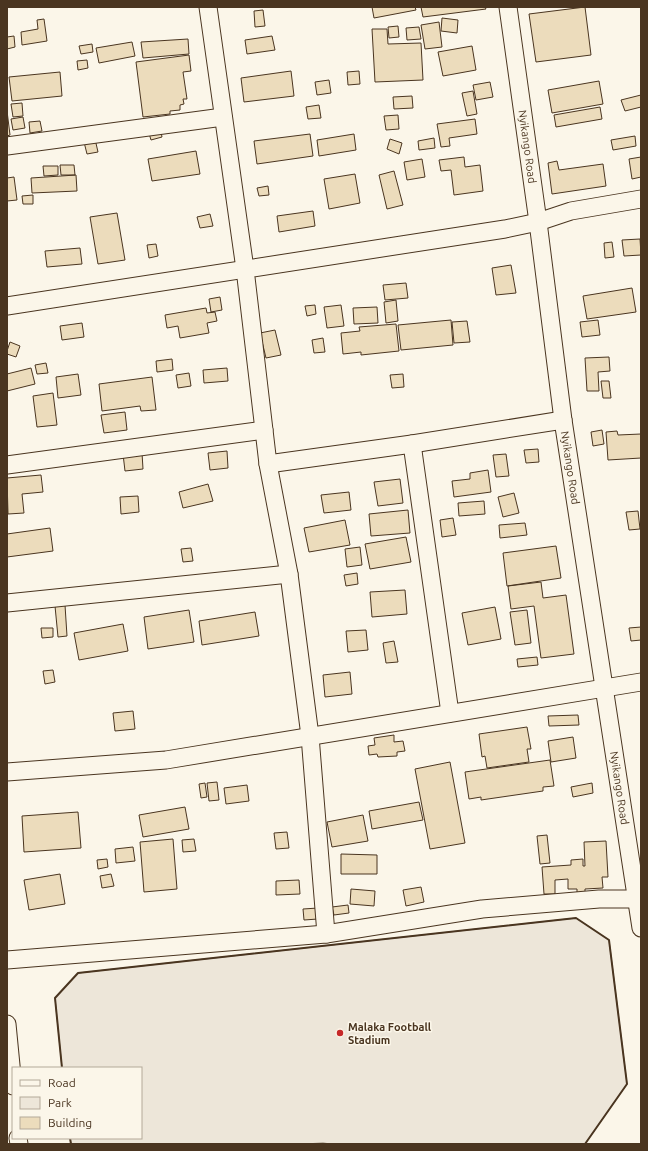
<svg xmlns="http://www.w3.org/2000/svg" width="648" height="1151" viewBox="0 0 648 1151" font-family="Ubuntu,sans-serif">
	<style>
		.green { fill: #ede6d9; stroke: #887966 }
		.building { fill: #ecdcbc; stroke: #4a3520 }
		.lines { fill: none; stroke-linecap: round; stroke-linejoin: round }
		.minor-casing { stroke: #4a3520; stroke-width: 19 }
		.minor { stroke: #fbf6e9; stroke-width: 17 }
		.wall { stroke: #4a3520; stroke-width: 2 }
		.poi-dot { fill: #c62828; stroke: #fbf6e9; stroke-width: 1.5 }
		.labels { text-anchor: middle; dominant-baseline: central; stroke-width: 3; stroke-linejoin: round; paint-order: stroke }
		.street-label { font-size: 11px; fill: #4a3520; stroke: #fbf6e9 }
		.poi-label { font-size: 11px; font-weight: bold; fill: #4a3520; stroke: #fbf6e9; text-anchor: start }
	</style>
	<rect width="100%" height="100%" fill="#fbf6e9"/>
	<path class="green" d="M576,918l33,22 18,144 -42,60h-254l-8,-1 -20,1h-232l-1,-6h71v-70h-79l-7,-70 23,-25z"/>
	<path class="building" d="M372,7h43l1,3 -42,8z
		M421,7h64l1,2 -63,8z
		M585,7l6,48 -55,7 -7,-48z
		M263,10l2,16 -10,1 -1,-16z
		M442,18l16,2 -1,13 -16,-2z
		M44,19l3,22 -25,4 -1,-13 17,-3 -1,-9z
		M439,22l3,25 -17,2 -4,-24z
		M398,26l1,11 -10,1 -1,-11z
		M419,27l2,12 -14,1 -1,-12z
		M372,29h15l1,15 33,-1 2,37 -48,2z
		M14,36l1,11 -8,2v-12z
		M272,36l3,14 -28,4 -2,-14z
		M188,39l1,15 -46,4 -2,-16z
		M132,42l3,14 -36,7 -3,-15z
		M92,44l1,8 -12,2 -2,-8z
		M472,46l4,24 -33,6 -5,-24z
		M189,55l2,16 -8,1 4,27h-4l1,5 -4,1v5l-10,1v3l-27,3 -7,-55z
		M87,60l1,8 -10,2 -1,-9z
		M291,71l3,25 -50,6 -3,-24z
		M359,71l1,13 -12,1 -1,-13z
		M60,72l2,24 -50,5 -3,-24z
		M329,80l2,13 -14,2 -2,-13z
		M599,81l4,23 -51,9 -4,-23z
		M490,82l3,15 -17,3 -3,-15z
		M473,91l4,23 -10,2 -5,-23z
		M641,95v12l-16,4 -4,-11z
		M412,96l1,12 -19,1 -1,-12z
		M22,103l1,13 -10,1 -2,-13z
		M319,105l2,13 -13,1 -2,-12z
		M600,107l2,12 -46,8 -2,-12z
		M7,111l3,24 -3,1z
		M398,115l1,14 -13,1 -2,-14z
		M23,117l2,11 -12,2 -2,-11z
		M475,119l2,15 -28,4 1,8 -9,1 -4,-23z
		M40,121l2,10 -12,2 -1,-11z
		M160,127l2,10 -11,3 -3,-10z
		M310,134l3,22 -56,8 -3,-23z
		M354,134l2,16 -37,6 -2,-16z
		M635,136l1,10 -23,4 -2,-10z
		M434,138l1,10 -16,2 -1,-9z
		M95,139l3,13 -11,2 -3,-12z
		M390,139l12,4 -3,11 -12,-5z
		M196,151l4,23 -48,7 -4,-22z
		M464,157l1,10 15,-2 3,26 -29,4 -3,-25 -10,1 -2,-11z
		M641,157v20l-9,2 -3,-20z
		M422,159l3,18 -18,3 -3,-18z
		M557,161l2,9 44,-6 3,22 -54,8 -4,-31z
		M60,165h14l1,10h-14z
		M43,166h15v9l-14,1z
		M394,171l9,34 -16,4 -8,-34z
		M355,174l5,29 -31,6 -5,-30z
		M76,175l1,16 -45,2 -1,-15z
		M14,177l3,23 -10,1v-23z
		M268,186l1,9 -10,1 -2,-8z
		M33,195v9h-10l-1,-8z
		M313,211l2,15 -36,6 -2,-16z
		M117,213l8,47 -27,4 -8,-47z
		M210,214l3,12 -13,2 -3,-11z
		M640,239l1,16 -17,1 -2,-16z
		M612,242l2,15 -9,1 -1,-15z
		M156,244l2,12 -9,2 -2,-13z
		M80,248l2,16 -35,3 -2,-16z
		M511,265l5,28 -20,2 -4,-27z
		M406,283l2,15 -23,2 -2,-15z
		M632,288l4,24 -49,7 -4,-23z
		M220,297l2,13 -11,2 -2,-13z
		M396,300l2,21 -12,2 -2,-21z
		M315,305l1,9 -9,2 -2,-10z
		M341,305l3,21 -17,2 -3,-21z
		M377,307l1,16 -24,1 -1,-16z
		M206,308l1,5 8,-1 2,9 -10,2 2,10 -29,5 -2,-12 -11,2 -2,-13z
		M451,320l2,25 -52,5 -3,-25z
		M598,320l2,15 -18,2 -2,-15z
		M467,321l3,21 -16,1 -2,-21z
		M82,323l2,14 -22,3 -2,-14z
		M396,324l3,27 -38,4v-3l-18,2 -2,-21 19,-2 -1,-4z
		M275,330l6,25 -15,3 -6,-25z
		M323,338l2,14 -11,1 -2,-13z
		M10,342l10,4 -4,11 -9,-3v-3z
		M609,357l1,14 -12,1 1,19h-12l-2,-33z
		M172,359l1,11 -16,2 -1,-11z
		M46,363l2,10 -11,1 -2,-9z
		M31,368l4,16 -28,7v-17z
		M227,368l1,13 -24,2 -1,-13z
		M189,373l2,13 -13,2 -2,-13z
		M78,374l3,21 -23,3 -2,-21z
		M403,374l1,13 -12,1 -2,-13z
		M152,377l4,33 -15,1 -1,-5 -38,5 -3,-27z
		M601,381h8l2,17h-8z
		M53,393l4,32 -20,2 -4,-31z
		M125,412l2,18 -23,3 -3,-18z
		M602,430l2,14 -11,2 -2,-14z
		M617,431l1,4 23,-1v24l-33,2 -2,-28z
		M538,449l1,13 -13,1 -2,-13z
		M227,451l1,17 -18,2 -2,-17z
		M142,453l1,16 -18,2 -2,-17z
		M506,454l3,22 -13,1 -3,-22z
		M488,470l3,22 -37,5 -2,-16 18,-2v-6z
		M41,475l2,17 -21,2 2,19 -16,1 -1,-36z
		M400,479l3,24 -25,3 -4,-24z
		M208,484l5,17 -30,7 -4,-16z
		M349,492l2,18 -27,3 -3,-18z
		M514,493l5,20 -16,4 -5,-20z
		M138,496l1,16 -18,2 -1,-17z
		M484,501l1,13 -26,2 -1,-13z
		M408,510l2,23 -39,3 -2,-22z
		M638,511l2,18 -11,1 -3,-18z
		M453,518l3,17 -14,2 -2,-17z
		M345,520l5,25 -41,7 -5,-24z
		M525,523l2,12 -27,3 -1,-13z
		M50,528l3,23 -46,6v-23z
		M406,537l5,25 -41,7 -5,-25z
		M556,546l5,32 -54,8 -4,-33z
		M360,547l2,18 -15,2 -2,-18z
		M191,548l2,13 -10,1 -2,-13z
		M357,573l1,11 -12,2 -2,-11z
		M541,582l2,16 23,-3 8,59 -33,4 -7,-52 -23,3 -3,-23z
		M405,590l2,24 -35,3 -2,-25z
		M65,605l2,31 -9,1 -3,-31z
		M495,607l6,32 -33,6 -6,-32z
		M189,610l5,32 -46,7 -4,-32z
		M527,610l4,33 -16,2 -5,-33z
		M255,612l4,24 -57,9 -3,-24z
		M123,624l5,27 -49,9 -5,-27z
		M641,627v13l-10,1 -2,-13z
		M41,628h12v9l-11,1z
		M366,630l2,20 -20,2 -2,-21z
		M394,641l4,21 -12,1 -3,-20z
		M537,657l1,8 -20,2 -1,-8z
		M53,670l2,12 -10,2 -2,-13z
		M350,672l2,22 -27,3 -2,-22z
		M133,711l2,18 -20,2 -2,-18z
		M578,715l1,10 -30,1 -1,-10z
		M527,727l4,22h-4l2,13 -42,6 -2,-12 -3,1 -3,-23z
		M394,735v7l9,-1 2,10 -8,1v4l-19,1 -1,-3 -8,1 -1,-9 7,-1 -1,-7z
		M573,737l3,21 -25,4 -3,-21z
		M550,760l4,26 -11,1v4l-62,9v-3l-12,2 -4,-27z
		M450,762l15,81 -35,6 -15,-80z
		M217,782l2,18 -10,1 -2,-18z
		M205,783l2,14 -6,1 -2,-14z
		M592,783l1,10 -20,4 -2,-10z
		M247,785l2,16 -23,3 -2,-16z
		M419,802l4,18 -51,9 -3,-18z
		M185,807l4,22 -46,8 -4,-22z
		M78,812l3,36 -57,4 -2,-36z
		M363,815l5,26 -36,6 -5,-25z
		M287,832l2,16 -13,1 -2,-16z
		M547,835l3,28 -10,1 -3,-28z
		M173,839l4,50 -33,3 -4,-50z
		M194,839l2,12 -13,1 -1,-12z
		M606,841l2,36h-6l1,11 -18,1v4l-8,1v-5h-9v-10l-13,1v14h-11l-2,-27 29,-2v-5l12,-1v7h2l-1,-24z
		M133,847l2,14 -19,2 -1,-14z
		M341,854l36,1v19h-36z
		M107,859l1,8 -10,2 -1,-9z
		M60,874l5,30 -36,6 -5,-30z
		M111,874l3,12 -12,2 -2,-12z
		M299,880l1,14 -24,1v-14z
		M421,887l3,15 -18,4 -3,-16z
		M351,889l24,2 -1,15 -24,-2z
		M348,905l1,8 -15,2 -2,-8z
		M318,908v11l-14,1 -1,-11z"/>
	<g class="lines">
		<g class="minor-casing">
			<g id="minor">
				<path d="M208,7l37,262 23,195 21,110 21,162 16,198"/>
				<path id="s1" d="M508,7l30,215 25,198 78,508"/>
				<path d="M7,146l216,-29"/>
				<path d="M7,306l498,-77 33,-7 33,-11 70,-12"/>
				<path d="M412,444l38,269"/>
				<path d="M268,464l144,-20 151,-24"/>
				<path d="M7,465l257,-35"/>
				<path d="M7,603l282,-29"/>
				<path d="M7,772l159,-12 475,-78"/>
				<path d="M7,960l319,-26 156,-25 117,-10h38"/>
				<path d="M7,1024l6,62"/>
				<path d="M18,1138l1,6"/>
			</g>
		</g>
		<use href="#minor" class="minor"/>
		<path class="wall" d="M62,1068l-7,-70 23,-25 498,-55 33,22 18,144 -42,60
			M70,1138l1,6"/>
	</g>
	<circle class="poi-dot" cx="340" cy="1033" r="4"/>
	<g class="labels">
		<g class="street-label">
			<text stroke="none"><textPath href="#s1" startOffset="141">Nyikango Road</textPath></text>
			<text stroke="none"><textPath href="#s1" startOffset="465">Nyikango Road</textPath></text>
			<text stroke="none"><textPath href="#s1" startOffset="789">Nyikango Road</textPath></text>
		</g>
		<g class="poi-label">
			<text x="348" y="1027">Malaka Football<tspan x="348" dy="13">Stadium</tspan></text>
		</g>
	</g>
	<rect width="648" height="1151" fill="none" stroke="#4a3520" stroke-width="16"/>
	<rect x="12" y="1067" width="130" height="72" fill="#fbf6e9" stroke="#b4a999"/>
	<rect x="20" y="1080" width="20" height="6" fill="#fbf6e9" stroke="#b4a999"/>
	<text x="48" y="1087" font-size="12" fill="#4a3520">Road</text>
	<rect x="20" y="1097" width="20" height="12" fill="#ede6d9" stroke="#b4a999"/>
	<text x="48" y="1107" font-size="12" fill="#4a3520">Park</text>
	<rect x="20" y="1117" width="20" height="12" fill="#ecdcbc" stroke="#b4a999"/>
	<text x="48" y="1127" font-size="12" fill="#4a3520">Building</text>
</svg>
